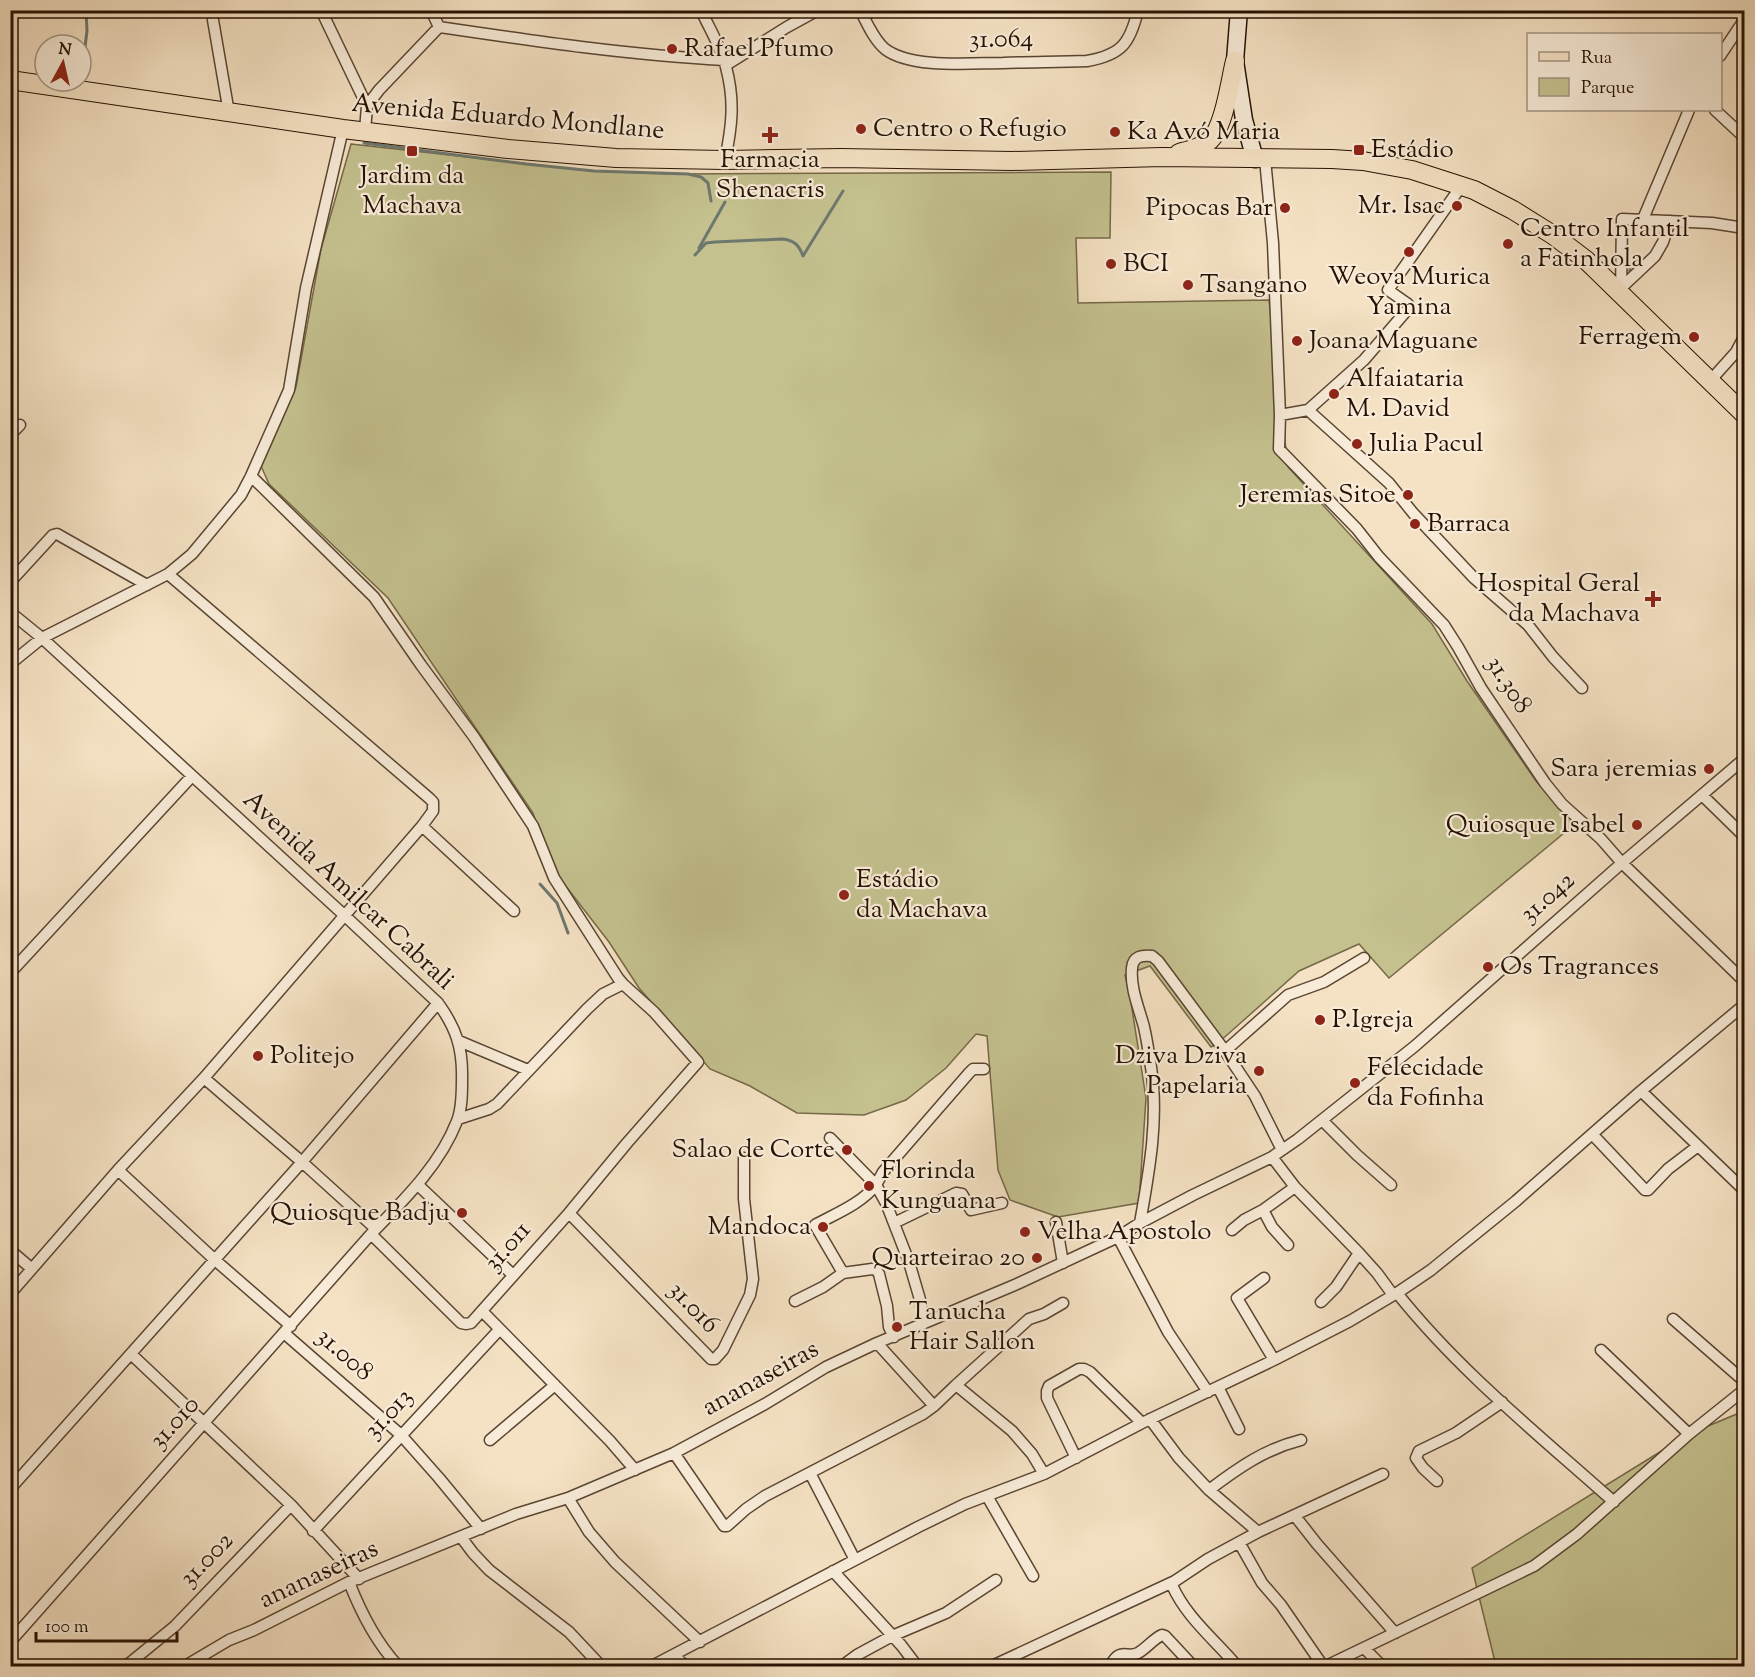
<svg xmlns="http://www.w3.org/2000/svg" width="1755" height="1677" viewBox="0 0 1755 1677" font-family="'Sorts Mill Goudy',serif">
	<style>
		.green { fill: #c4c18f; stroke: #756948; stroke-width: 1.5 }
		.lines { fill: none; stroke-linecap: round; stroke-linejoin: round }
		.stream { stroke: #6d786e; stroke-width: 3 }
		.street-casing { stroke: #5a4532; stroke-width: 13 }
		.secondary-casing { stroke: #261102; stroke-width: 19 }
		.primary-casing { stroke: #261102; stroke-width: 20 }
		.street { stroke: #f8ecd9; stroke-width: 10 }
		.secondary { stroke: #f8ecd9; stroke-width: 16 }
		.primary { stroke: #f5e2c4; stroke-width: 18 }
		.poi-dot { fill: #8f2418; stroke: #f8ecd9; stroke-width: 2 }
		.labels { text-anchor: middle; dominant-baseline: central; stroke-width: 4.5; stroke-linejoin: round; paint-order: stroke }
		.street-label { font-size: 26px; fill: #261102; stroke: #f8ecd9 }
		.poi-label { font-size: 26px; fill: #261102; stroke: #f8ecd9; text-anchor: start }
	</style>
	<rect width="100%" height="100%" fill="#f5e2c4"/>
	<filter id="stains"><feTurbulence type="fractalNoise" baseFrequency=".00333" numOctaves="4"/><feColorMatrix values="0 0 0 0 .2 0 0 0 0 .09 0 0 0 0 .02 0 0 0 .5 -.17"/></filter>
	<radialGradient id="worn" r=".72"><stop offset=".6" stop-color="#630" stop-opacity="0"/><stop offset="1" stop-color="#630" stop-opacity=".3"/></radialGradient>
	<path class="green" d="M351,144l241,27 80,3 439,-2 -1,66h-34l2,65 191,-3 19,167 144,157 35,57 69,100 39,43 -186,154 -30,-34 -60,27 -81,72 -7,4 -61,-81 -25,9 5,21 16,102 -7,105 -81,14 -48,-17 -12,-30 -11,-134 -11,-2 -30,34 -40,32 -42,15 -67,-2 -47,-27 -40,-17 -71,-81 -30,-46 -44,-57 -10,-8 -22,-64 -145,-215 -119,-114 -8,-18 35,-79 25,-138z
		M1744,1411v255h-248l-24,-98 217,-134z"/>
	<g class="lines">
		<path class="stream" d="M81,78l6,-47 -1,-21
			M364,143l162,21 68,7 94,3 13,3 7,6 3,18
			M699,248l26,-46
			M695,255l11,-12 9,-1 67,-3c12,1 17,6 21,17
			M803,256l40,-65
			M1630,263v12
			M540,884l17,19 11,30"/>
		<g class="street-casing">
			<path id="street" d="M321,10l46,96
				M431,10l8,17
				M701,10c8,18 21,39 25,57 9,34 6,59 -1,93
				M860,10c7,13 14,30 25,39 26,20 87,14 118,14 28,-1 56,-1 84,-2 34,-6 43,-17 51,-51
				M213,20l16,93
				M1720,56l24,-36
				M726,65l61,-38 31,-17
				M1715,110l29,27
				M365,131l2,-25 12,-16 60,-63c95,14 189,28 285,33
				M1265,159l8,84 7,172 -1,34 78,80 22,28 65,68 14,22 23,41 64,95 17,21 39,35 21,24 122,118
				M1643,219l46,-109
				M1621,288l34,-32 8,-14 7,-21
				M1621,295l1,-76 90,4 32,5
				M1710,381l26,-29 8,-15
				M1308,410l81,73 24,30 61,65 54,47 25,32 29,31
				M1280,415l28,-5 56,-50 44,-51v-5l-20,-14 74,-105
				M10,435l10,-10
				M251,476l123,121 47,68 53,72 59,89 21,52 64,100 5,6 31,28 44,50 -71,81 -58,70 -98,110 -5,1 -5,-1 -90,-89
				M10,582l43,-47 4,-1 90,51
				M10,612l32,26 302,277 94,88c18,25 25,45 24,77 0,13 0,29 -5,41 -17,44 -53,79 -86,113l-361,408
				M10,664l32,-26 126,-64 24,-20 49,-59 10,-19 38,-86 17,-102 37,-159
				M1702,795l42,41
				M422,826l92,85
				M10,973l182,-197
				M459,1041l69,29
				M1225,1051l63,-56 36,-13 40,-24
				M204,1078l98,84 74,67
				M1641,1091l103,99
				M458,1119l31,-10 8,-5 90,-95 16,-15 20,-10
				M1322,1120l35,35 34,30
				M1593,1135l52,55h3l20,-21 30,-23
				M830,1138l46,47 10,18 23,59 12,41 2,21
				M1272,1157l23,30 64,66 18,20 16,22
				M118,1170l97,90 76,66
				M418,1185l95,90
				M569,1213l142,146h4l8,-9 27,-55 3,-16 -9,-80v-41
				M1056,1222l7,41
				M894,1223l62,-30 6,1 9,16 31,-7
				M1140,1223c9,-51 19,-103 11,-156 -2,-13 -4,-27 -7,-40 -5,-19 -14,-39 -12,-59 1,-12 10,-13 20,-12l6,5 67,90 30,45 27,54
				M1232,1230l12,-10 19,-10
				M1118,1237l50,95 40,60
				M1288,1245l-16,-18 -9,-17 32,-23
				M10,1250l22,19
				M1264,1278l-27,20 37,62
				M1397,1293c63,79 142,142 217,209
				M10,1294l108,-124 86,-92 218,-252 11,-15v-9l-4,-4 -261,-224
				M795,1301l28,-14 20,-14
				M1321,1302l15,-15 23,-34
				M482,1311l128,130 25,29
				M1673,1319l71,62
				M284,1333l117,102 38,43 42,51
				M894,1337l-5,-10 -2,-21 -8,-32 -3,-4 -4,-1 -29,4 -28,-48c20,-11 46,-21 61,-40 2,-4 5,-9 7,-13l86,-99 4,-4h11
				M877,1343l57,63 22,-21 56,46 20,23 12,20
				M1601,1350l88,84
				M131,1354l160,151 68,74
				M956,1385l73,-66 15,-5 19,-11
				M1218,1387l21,42
				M1150,1419l29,39 30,32 49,42
				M490,1440l65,-55
				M674,1453l50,73h3l19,-17 19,-13 158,-82 11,-8
				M1076,1458l-29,-60v-7l2,-5 30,-17h5l6,3 52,51
				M810,1473l45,87
				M1437,1481l-14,-13 -7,-10 3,-7 37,-18 46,-31
				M10,1489l292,-327 136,-159
				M1209,1490c29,-22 56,-41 92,-50
				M987,1496l46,80
				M568,1498l21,34 26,30 85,80
				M1295,1516l22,28 78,89
				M313,1531l186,-201
				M461,1537l12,16 16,17 80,62 32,34
				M1240,1544l22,39 19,22 42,61
				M833,1571l68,74 16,21
				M349,1582c12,31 27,60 49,84
				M1364,1648l18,18
				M674,1655l11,11
				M126,1666l49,-40 116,-121
				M185,1666l44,-26 25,-10 95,-48 167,-68 52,-16 106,-45 91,-49 61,-37 51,-24 140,-59 101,-47 22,-14 53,-28 79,-38 26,-18 117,-93 207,-183 122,-104
				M652,1666l266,-139 47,-23 79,-30 98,-51 132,-63 76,-39 47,-28 34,-23 85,-69 125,-110 103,-86
				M842,1666l15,-11 35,-19 54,-23 50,-33
				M992,1666l183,-85
				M1110,1666c11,-20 16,-7 28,-13 9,-5 15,-14 24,-18l3,1 28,30
				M1237,1666c-22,-26 -51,-49 -65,-81l3,-4 33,-22 50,-27 125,-58
				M1326,1666l208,-100 43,-32 112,-100 55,-44"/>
		</g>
		<g class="secondary-casing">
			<path id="secondary" d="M1239,10l-4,51 9,59 11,39"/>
		</g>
		<g class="primary-casing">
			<path id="primary" d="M10,80l333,49 165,20 108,9 109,2 116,-2 171,3 150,-4 170,2 31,2 49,9 62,20 39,20 40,25 33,25 158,154
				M1179,153c10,-3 22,-5 30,-12 15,-12 21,-60 26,-80"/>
		</g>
		<use href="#street" class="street"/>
		<use href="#secondary" class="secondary"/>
		<use href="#primary" class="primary"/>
	</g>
	<g class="poi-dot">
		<circle cx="672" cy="49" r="6"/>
		<circle cx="861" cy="129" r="6"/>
		<circle cx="1115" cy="132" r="6"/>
		<path d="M767 126h6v6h6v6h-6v6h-6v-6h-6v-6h6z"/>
		<rect x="1353" y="144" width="12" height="12" rx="3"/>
		<rect x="406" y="145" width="12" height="12" rx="3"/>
		<circle cx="1457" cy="206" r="6"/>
		<circle cx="1285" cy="208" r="6"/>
		<circle cx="1508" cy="244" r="6"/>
		<circle cx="1409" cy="252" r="6"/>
		<circle cx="1111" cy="264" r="6"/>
		<circle cx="1188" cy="285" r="6"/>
		<circle cx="1694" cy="337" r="6"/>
		<circle cx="1297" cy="341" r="6"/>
		<circle cx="1334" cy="394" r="6"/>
		<circle cx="1357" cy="444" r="6"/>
		<circle cx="1408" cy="495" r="6"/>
		<circle cx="1415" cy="524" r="6"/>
		<path d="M1650 590h6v6h6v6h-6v6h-6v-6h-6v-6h6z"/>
		<circle cx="1709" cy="769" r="6"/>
		<circle cx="1637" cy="825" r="6"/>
		<circle cx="844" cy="895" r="6"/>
		<circle cx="1488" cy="967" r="6"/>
		<circle cx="1320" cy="1020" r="6"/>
		<circle cx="258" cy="1056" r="6"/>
		<circle cx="1259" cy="1071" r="6"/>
		<circle cx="1355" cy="1083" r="6"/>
		<circle cx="847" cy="1150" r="6"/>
		<circle cx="869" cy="1186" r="6"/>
		<circle cx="462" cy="1213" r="6"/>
		<circle cx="823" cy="1227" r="6"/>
		<circle cx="1025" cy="1232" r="6"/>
		<circle cx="1037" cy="1258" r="6"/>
		<circle cx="897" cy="1327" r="6"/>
	</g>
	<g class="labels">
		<g class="street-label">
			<text transform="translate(1001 40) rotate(-1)">31.064</text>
			<text transform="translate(508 118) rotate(5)">Avenida Eduardo Mondlane</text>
			<text transform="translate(1508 685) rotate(57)">31.308</text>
			<text transform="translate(348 891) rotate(43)">Avenida Amilcar Cabrali</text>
			<text transform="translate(1548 898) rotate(-41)">31.042</text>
			<text transform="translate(508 1247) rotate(-49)">31.011</text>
			<text transform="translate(693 1308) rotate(46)">31.016</text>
			<text transform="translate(344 1355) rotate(41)">31.008</text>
			<text transform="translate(761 1379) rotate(-29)">ananaseiras</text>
			<text transform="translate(389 1414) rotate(-47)">31.013</text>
			<text transform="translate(175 1423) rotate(-48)">31.010</text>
			<text transform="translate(207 1560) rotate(-46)">31.002</text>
			<text transform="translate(319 1575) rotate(-25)">ananaseiras</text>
		</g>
		<g class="poi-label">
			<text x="684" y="49">Rafael Pfumo</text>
			<text x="873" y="129">Centro o Refugio</text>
			<text x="1127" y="132">Ka Avó Maria</text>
			<text x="1371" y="150">Estádio</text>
			<text x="770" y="160" text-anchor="middle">Farmacia<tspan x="770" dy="30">Shenacris</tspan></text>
			<text x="412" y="176" text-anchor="middle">Jardim da<tspan x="412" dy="30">Machava</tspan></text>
			<text x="1445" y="206" text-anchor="end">Mr. Isac</text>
			<text x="1273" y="208" text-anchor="end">Pipocas Bar</text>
			<text x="1520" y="229">Centro Infantil<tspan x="1520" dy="30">a Fatinhola</tspan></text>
			<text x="1123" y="264">BCI</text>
			<text x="1409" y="277" text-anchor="middle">Weova Murica<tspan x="1409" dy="30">Yamina</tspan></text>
			<text x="1200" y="285">Tsangano</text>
			<text x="1682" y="337" text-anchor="end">Ferragem</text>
			<text x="1309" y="341">Joana Maguane</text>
			<text x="1346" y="379">Alfaiataria<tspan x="1346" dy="30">M. David</tspan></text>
			<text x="1369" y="444">Julia Pacul</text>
			<text x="1396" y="495" text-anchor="end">Jeremias Sitoe</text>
			<text x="1427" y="524">Barraca</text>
			<text x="1640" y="584" text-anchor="end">Hospital Geral<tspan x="1640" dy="30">da Machava</tspan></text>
			<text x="1697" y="769" text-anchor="end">Sara jeremias</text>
			<text x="1625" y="825" text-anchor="end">Quiosque Isabel</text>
			<text x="856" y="880">Estádio<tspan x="856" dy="30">da Machava</tspan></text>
			<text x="1500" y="967">Os Tragrances</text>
			<text x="1332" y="1020">P.Igreja</text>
			<text x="270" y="1056">Politejo</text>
			<text x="1247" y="1056" text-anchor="end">Dziva Dziva<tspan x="1247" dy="30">Papelaria</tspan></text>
			<text x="1367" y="1068">Felecidade<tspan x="1367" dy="30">da Fofinha</tspan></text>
			<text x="835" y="1150" text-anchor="end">Salao de Corte</text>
			<text x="881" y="1171">Florinda<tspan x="881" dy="30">Kunguana</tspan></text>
			<text x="450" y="1213" text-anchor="end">Quiosque Badju</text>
			<text x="811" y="1227" text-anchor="end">Mandoca</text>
			<text x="1037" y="1232">Velha Apostolo</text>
			<text x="1025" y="1258" text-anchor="end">Quarteirao 20</text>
			<text x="909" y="1312">Tanucha<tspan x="909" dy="30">Hair Sallon</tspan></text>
		</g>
	</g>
	<rect width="1755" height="1677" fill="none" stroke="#f5e2c4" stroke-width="36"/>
	<rect x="12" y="12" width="1731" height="1653" fill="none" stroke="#261102" stroke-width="3"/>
	<rect x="18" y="18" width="1719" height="1641" fill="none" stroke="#261102" stroke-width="1.5"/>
	<rect x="1527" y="33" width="195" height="78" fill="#f8ecd9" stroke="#a49483" stroke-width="1.5"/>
	<rect x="1539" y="52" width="30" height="9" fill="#f5e2c4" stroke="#a49483" stroke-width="1.5"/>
	<text x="1581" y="63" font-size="18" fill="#261102">Rua</text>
	<rect x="1539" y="78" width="30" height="18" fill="#c4c18f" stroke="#a49483" stroke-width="1.5"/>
	<text x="1581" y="93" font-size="18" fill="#261102">Parque</text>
	<g transform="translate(63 63) rotate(8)"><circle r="28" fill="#f8ecd9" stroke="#a49483" stroke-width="1.5"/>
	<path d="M0-4.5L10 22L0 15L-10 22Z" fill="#8f2418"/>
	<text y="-9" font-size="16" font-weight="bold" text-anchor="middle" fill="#261102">N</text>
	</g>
	<path d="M36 1632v9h141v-9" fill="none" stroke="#261102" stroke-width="3"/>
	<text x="45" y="1632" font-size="18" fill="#261102" stroke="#f8ecd9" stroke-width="4.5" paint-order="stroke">100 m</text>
	<rect width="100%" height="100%" filter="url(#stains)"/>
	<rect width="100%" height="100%" fill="url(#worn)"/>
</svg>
